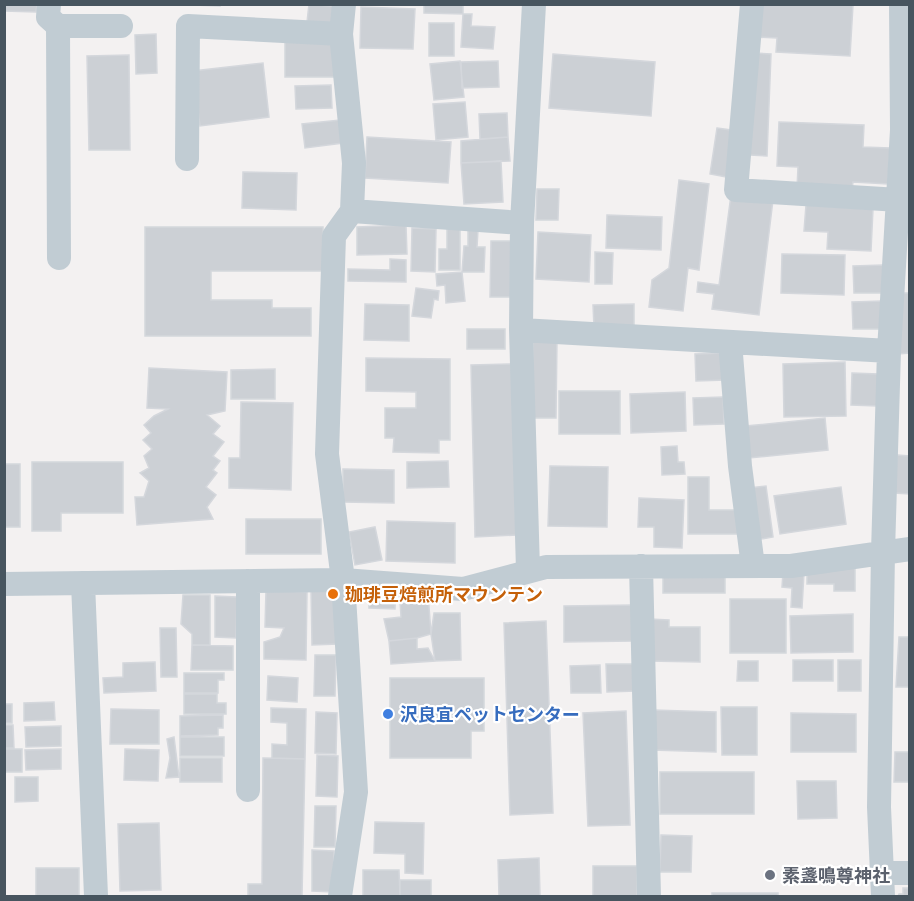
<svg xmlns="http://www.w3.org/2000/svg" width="914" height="901" viewBox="0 0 914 901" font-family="Inter,'Noto Sans JP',sans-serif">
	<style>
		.building { fill: #ccd0d5; stroke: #d4d7dc; stroke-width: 1.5 }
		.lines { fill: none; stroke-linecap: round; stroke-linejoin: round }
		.street { stroke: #c1ccd3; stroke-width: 24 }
		.food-dot { fill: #e8710a; stroke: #fff; stroke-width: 2 }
		.shop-dot { fill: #3f7fe0; stroke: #fff; stroke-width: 2 }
		.worship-dot { fill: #6b7280; stroke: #fff; stroke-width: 2 }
		.labels { text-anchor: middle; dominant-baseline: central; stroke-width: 4.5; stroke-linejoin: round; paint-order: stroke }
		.food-label { font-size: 18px; font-weight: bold; fill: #c56008; stroke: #fff; text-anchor: start }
		.shop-label { font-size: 18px; font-weight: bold; fill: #366cbe; stroke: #fff; text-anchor: start }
		.worship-label { font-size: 18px; font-weight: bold; fill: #5b616d; stroke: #fff; text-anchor: start }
	</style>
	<rect width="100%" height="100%" fill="#f3f1f1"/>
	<path class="building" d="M4,4h33l-1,8 -32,-1z
		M165,4h55v2z
		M309,4l30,3 -2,18 -30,-3z
		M424,4h39v10l-39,-1z
		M757,4l96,1 -3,51 -74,-4 1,-14 -22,-1z
		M361,7l54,2 -2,40 -53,-1z
		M463,14h9l-1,12 24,1 -2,22 -32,-2z
		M429,23h25v33h-25z
		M156,34l1,39 -21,1 -1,-39z
		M285,38h54v39h-54z
		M754,53l17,1 -4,102 -17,-1z
		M553,54l102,8 -4,54 -102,-8z
		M129,55l1,95h-41l-2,-94z
		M460,61l4,36 -30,3 -4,-36z
		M498,61l1,26 -37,1 -1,-26z
		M263,63l6,54 -69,9 -7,-55z
		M331,85l1,23 -36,1 -1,-23z
		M465,102l3,35 -32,3 -3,-36z
		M507,113l1,24 -28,2 -1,-25z
		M340,120l3,23 -38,5 -3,-24z
		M779,122l85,3 -1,22 27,1 -2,36 -35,-2 -1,8 -55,-2 1,-21 -21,-1z
		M717,128l21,3 -6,47 -22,-4z
		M367,137l84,5 -3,41 -83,-5z
		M508,137l2,24 -49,2v-22z
		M501,161l2,41 -39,2 -3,-41z
		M243,172l54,1 -1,37 -54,-2z
		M679,180l30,4 -10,86 -11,-2 -5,43 -34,-4 3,-27 17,-12z
		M537,189h22l-1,31h-22z
		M731,195l42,5 -14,115 -47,-6 2,-15 -17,-2 1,-10 21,3z
		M806,205l67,4 -2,42 -44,-2 1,-17 -24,-1z
		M607,215l55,2 -1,33 -55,-2z
		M406,225l1,29 -50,1v-28z
		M145,227h178v44h-112v29h61v8h39v28h-166z
		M447,227l13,1v42h-21v-21h8z
		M412,228l24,1 -1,43 -24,-1z
		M468,230h10l-1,17h8l-1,25h-22l2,-26h4z
		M538,232l53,3 -2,47 -53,-3z
		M491,241h22v56h-23z
		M595,252l18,1 -1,31h-17z
		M782,254l63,1 -1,40 -63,-2z
		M390,259l16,1v22l-58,-1v-12l42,1z
		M883,265l1,28h-30l-1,-27z
		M462,272l3,29 -19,2 -1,-18 -8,1 -1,-12z
		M416,288l23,3 -1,9 -4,-1 -3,19 -19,-2z
		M896,293h14v60l-12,1z
		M882,301l1,28h-30l-1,-27z
		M365,304l44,1v36l-45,-1z
		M634,304v22l-40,1 -1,-22z
		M467,329h38v20h-38z
		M533,339h24l-1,79h-23z
		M725,353l1,27 -30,1 -1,-27z
		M366,358l84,1v81h-11v13l-46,-1 1,-14h-9v-30h31v-16l-50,-1z
		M845,362l1,54 -62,1 -1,-53z
		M512,364l4,171 -41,2 -4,-172z
		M149,368l78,4 -2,39 -18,4 13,11 -7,8 11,8 -11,14 7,5 -7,9 4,3 -11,14 10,8 -9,12 6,12 -76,6 -2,-28h9l5,-16 -9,-8 9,-5 -5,-12 8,-7 -9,-9 8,-7 -7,-8 10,-9 14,-7 -21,-1z
		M275,369v30h-44v-29z
		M852,373l26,1 -1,32 -26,-1z
		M559,391h61v43h-61z
		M685,392l1,39 -55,2 -1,-39z
		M723,397l1,27 -30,1 -1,-27z
		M241,402l52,1 -2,87 -62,-2v-30h11z
		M825,418l3,32 -79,8 -3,-32z
		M677,446l1,16h6l1,12 -23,1 -1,-28z
		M897,455l13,1v38l-16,-1z
		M448,461l1,26 -42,1v-26z
		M32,462h91v51h-62v18h-29z
		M4,464h16v63h-16z
		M550,466l58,1 -1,60 -59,-1z
		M343,469l51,1v33l-51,-1z
		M688,477h21v33h29v24h-50z
		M766,486l7,51 -17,3 -7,-52z
		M841,487l5,37 -66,10 -6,-38z
		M639,498l45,2 -2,48 -28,-1v-20h-16z
		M246,519h75v35h-75z
		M387,521l68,2v40l-69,-2z
		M375,527l7,33 -27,5 -6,-33z
		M807,567h48v24h-21v-7h-27z
		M663,572l62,1v20h-62z
		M783,572l21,1 -2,35 -11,-1 1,-19 -10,-1z
		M399,584l29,9 3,41 -14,4 -28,3 -5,-22 17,-2z
		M337,587l1,57 -26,1 -1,-57z
		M369,589h27l-1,20 -26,-1z
		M266,590l41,2 -1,68 -42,-1v-17l16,-5 4,-9 -19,-1z
		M183,595h27v50h-18v-11l-11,-10z
		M215,596l22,1 -1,41 -21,-1z
		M730,599h56v54h-56z
		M634,605v36l-70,1v-36z
		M434,613h26l1,47 -26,1 -4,-27z
		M853,614v38l-62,1 -1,-37z
		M649,619l20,1v7h31v35l-52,-1z
		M546,621l7,192 -43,2 -6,-192z
		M160,628h16l1,49h-16z
		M899,637h11v50h-14z
		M417,638v11l11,-1 7,13 -44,3 -2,-23z
		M192,645l41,1v24h-42z
		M315,655h21l-1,41h-21z
		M793,660h40v21h-40z
		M838,660h23v31h-23z
		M738,661h20v20h-21z
		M155,662l1,29 -52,2 -1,-15 20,-1v-14z
		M606,664h30v27l-29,1z
		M600,665l1,28h-30l-1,-27z
		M184,673h40v7h-6v13h-34z
		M268,676l30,2 -1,24 -30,-2z
		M390,678h94v53h-13v27h-81z
		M184,694h33v9h9v11h-42z
		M54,702l1,18 -31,1v-18z
		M4,704h8v19h-8z
		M721,707h36v48h-35z
		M271,708l35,1 -1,50 -33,-1v-14l15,1v-22l-16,-1z
		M111,709l48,1v34h-49z
		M653,710l63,2v40l-64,-2z
		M626,711l4,114 -42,1 -5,-113z
		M316,712l21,1 -1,41 -21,-1z
		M791,713l65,1v38h-65z
		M223,715v13h-5v7l-38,1v-20z
		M4,725h9l1,23h-10z
		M61,726v20l-35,1 -1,-20z
		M174,737l5,40 -13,1 4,-20 -3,-19z
		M180,737h44v19h-44z
		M4,749h18v23h-18z
		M61,749v20l-35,1 -1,-20z
		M125,749l34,1 -1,31 -34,-1z
		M895,752h15v30h-16z
		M317,755l21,1 -1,41 -21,-1z
		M180,758h42v24h-42z
		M263,758l42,1 -3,137h-54v-12h14z
		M660,772h94v42h-94z
		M15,777h23v24l-23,1z
		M797,781h39l1,37 -39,1z
		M315,806h21l-1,41h-21z
		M375,822l49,1 -1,51 -18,-1v-19l-31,-1z
		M159,823l2,67 -41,1 -2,-67z
		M661,835l31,1 -1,36h-31z
		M312,850l22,1 -1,41 -21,-1z
		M539,858l1,38h-41l-1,-36z
		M593,866h44v30h-44z
		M36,868h43v28h-43z
		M363,870h36l1,26h-37z
		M400,880h31v16h-31z
		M903,888h7v8h-12l1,-2h4z
		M712,893h66v3h-66z"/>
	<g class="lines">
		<path class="street" d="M49,4l-1,13 10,9h63
			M752,4l-16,186 163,10
			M58,26l1,232
			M187,159l1,-133 153,8
			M352,211l170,12
			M521,330l368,21
			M730,342l10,124 13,100
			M641,566l8,330
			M528,570l-7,-240 1,-107 12,-219
			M248,581v209
			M83,583l13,313
			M4,584l339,-4 120,9 83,-22 245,-1 119,-17
			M882,873h28
			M340,896l16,-104 -13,-212 -16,-126 7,-218 18,-25 2,-48 -13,-129 3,-30
			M883,896l-4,-89 4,-255 6,-201 13,-221 -1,-126"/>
	</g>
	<circle class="food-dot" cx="333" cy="594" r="6"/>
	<circle class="shop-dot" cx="388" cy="714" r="6"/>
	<circle class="worship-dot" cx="770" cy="875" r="6"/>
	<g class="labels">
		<g class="food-label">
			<text x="345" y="594">珈琲豆焙煎所マウンテン</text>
		</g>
		<g class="shop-label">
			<text x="400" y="714">沢良宜ペットセンター</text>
		</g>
		<g class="worship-label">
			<text x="782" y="875">素盞鳴尊神社</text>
		</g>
	</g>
	<rect width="914" height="901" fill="none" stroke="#47555f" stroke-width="12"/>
</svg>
